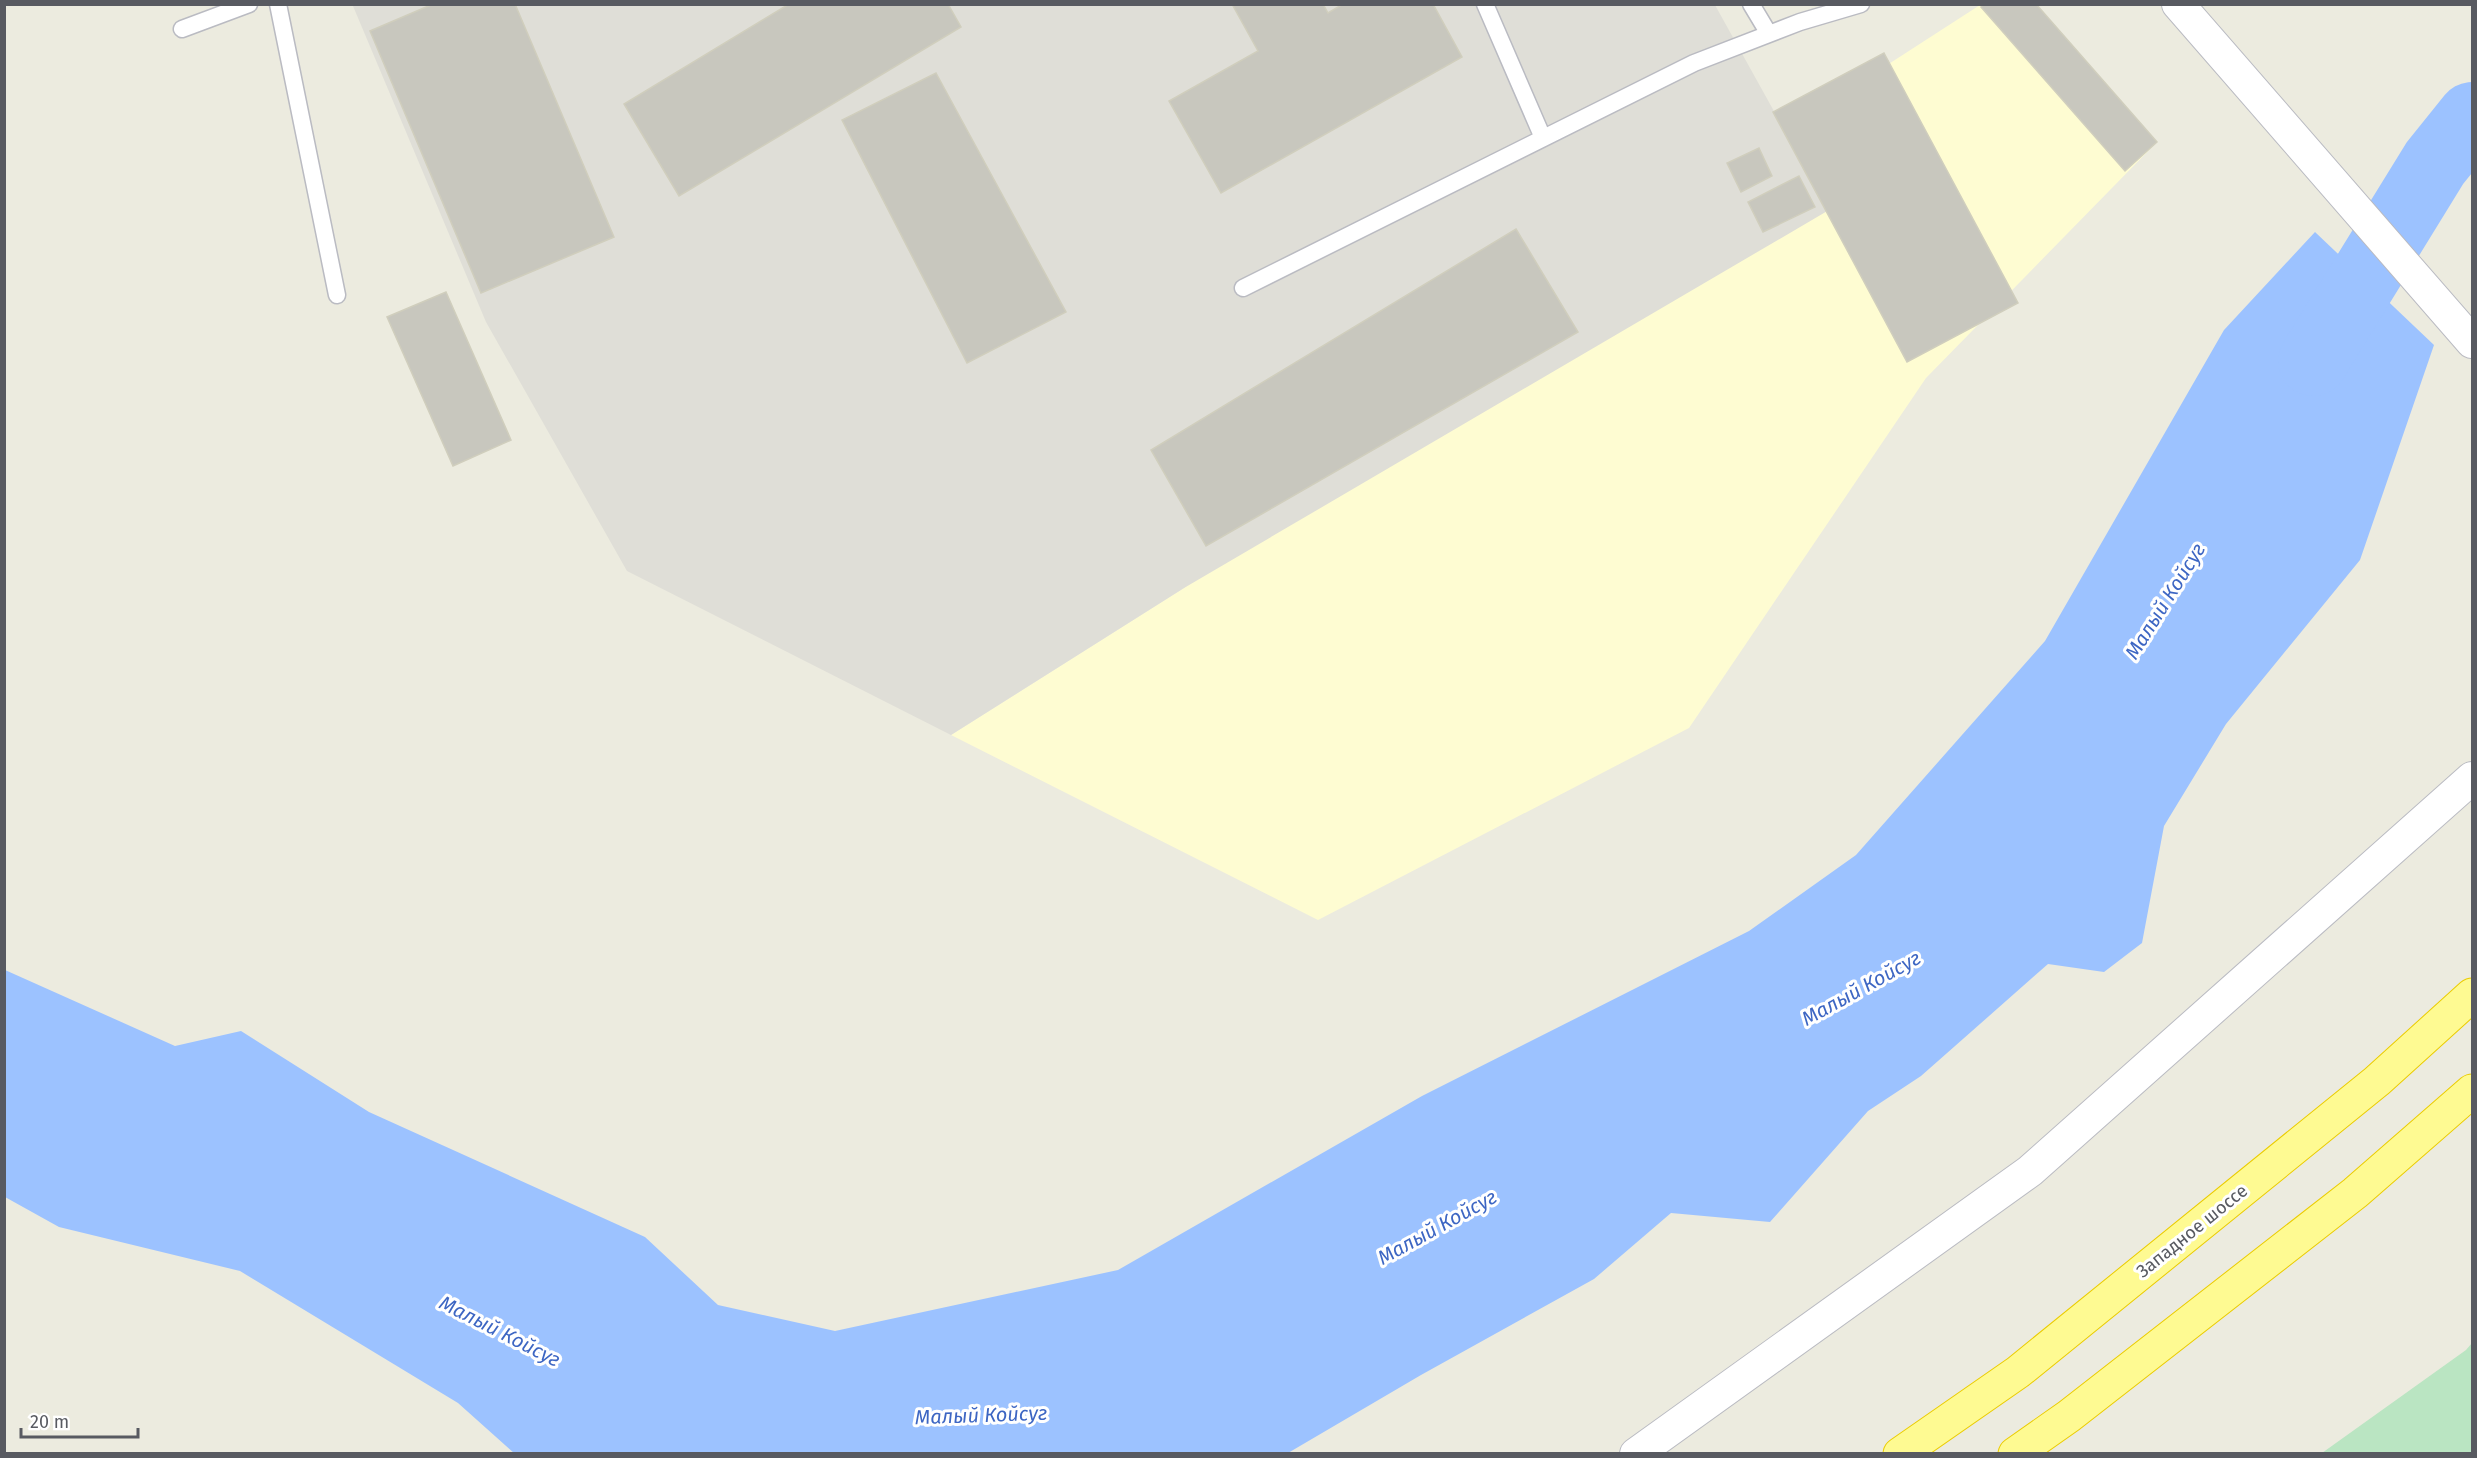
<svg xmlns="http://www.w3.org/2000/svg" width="2477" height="1458" viewBox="0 0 2477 1458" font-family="'Fira Sans',sans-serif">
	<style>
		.commercial { fill: #fefcd2 }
		.industrial { fill: #dfded7 }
		.green { fill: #bae5c2 }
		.water { fill: #9cc2ff }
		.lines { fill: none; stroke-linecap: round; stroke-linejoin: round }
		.river { stroke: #9cc2ff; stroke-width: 70 }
		.building { fill: #c8c7be; stroke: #d0cebd; stroke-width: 1.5 }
		.service-casing { stroke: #babbc2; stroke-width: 19 }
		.minor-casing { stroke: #babbc2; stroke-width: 34 }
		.trunk-casing { stroke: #ebcc00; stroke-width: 35 }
		.service { stroke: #fff; stroke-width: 16 }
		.minor { stroke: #fff; stroke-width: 32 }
		.trunk { stroke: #fefa92; stroke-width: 33 }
		.labels { text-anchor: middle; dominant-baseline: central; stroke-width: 6; stroke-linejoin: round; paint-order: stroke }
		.street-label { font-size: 18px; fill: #585a61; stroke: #fff }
		.water-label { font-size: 20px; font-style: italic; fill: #3d66c3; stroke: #fff }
	</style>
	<rect width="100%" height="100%" fill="#ecebdf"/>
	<path class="commercial" d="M1980,5h56l121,137 -231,236 -237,350 -371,192 -367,-185 233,-147 601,-457z"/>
	<path class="industrial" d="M356,4l1359,1 114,205 -645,378 -233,147 -324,-164 -141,-249 -133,-316z"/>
	<path class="green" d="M2472,1343v110h-150l144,-103z"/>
	<path class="water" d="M2472,127v32l-27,34v-1z
		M2315,232l119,113 -74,215 -134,164 -62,102 -22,117 -38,29 -56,-8 -127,112 -53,35 -98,111 -99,-9 -77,66 -173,96 -133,78h-774l-56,-50 -218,-132 -181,-44 -54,-30v-227l170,76 66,-15 128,81 276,125 73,68 117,26 283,-61 304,-174 327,-165 107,-76 189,-214 179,-311z"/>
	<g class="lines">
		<path class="river" d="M2313,361l122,-198 37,-46"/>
	</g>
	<path class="building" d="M433,4h82l99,233 -133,56 -111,-262z
		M789,4h159l13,23 -282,169 -55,-92z
		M1232,4h91l5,9 15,-9h90l29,53 -241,136 -52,-92 89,-50z
		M1984,4h52l121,138 -32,29 -144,-164z
		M1884,53l134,250 -111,59 -134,-250z
		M936,73l130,239 -99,51 -125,-243z
		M1759,148l13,28 -31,16 -14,-29z
		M1799,176l16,31 -52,25 -15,-30z
		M1516,229l62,103 -372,214 -55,-96z
		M446,292l65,148 -58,26 -66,-149z"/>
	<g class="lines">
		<g class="service-casing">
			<path id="service" d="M278,4l59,291
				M1485,4l58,134
				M1751,4l18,30
				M182,29l67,-25
				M1243,288l451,-225 106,-41 61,-18"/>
		</g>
		<g class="minor-casing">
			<path id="minor" d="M2178,4l294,338
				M1636,1454l394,-283 442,-393"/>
		</g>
		<g class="trunk-casing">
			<path id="trunk" d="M1900,1454l118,-82 359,-291 95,-86
				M2015,1454l54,-38 286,-223 117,-102"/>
		</g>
		<use href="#service" class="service"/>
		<use href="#minor" class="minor"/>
		<use href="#trunk" class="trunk"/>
	</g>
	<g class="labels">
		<g class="street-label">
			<text transform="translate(2192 1231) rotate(-39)">Западное шоссе</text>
		</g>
		<g class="water-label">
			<text transform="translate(2165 601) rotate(-58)">Малый Койсуг</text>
			<text transform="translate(1861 988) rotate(-29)">Малый Койсуг</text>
			<text transform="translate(1437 1227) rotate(-29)">Малый Койсуг</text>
			<text transform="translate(500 1331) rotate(27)">Малый Койсуг</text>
			<text transform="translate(981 1415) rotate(-2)">Малый Койсуг</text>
		</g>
	</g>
	<rect width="2477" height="1458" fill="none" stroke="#585a61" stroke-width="12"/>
	<path d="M21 1428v9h117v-9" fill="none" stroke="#585a61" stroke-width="3"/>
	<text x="30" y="1428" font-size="18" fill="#585a61" stroke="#ffffff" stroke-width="4.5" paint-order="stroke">20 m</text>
</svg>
